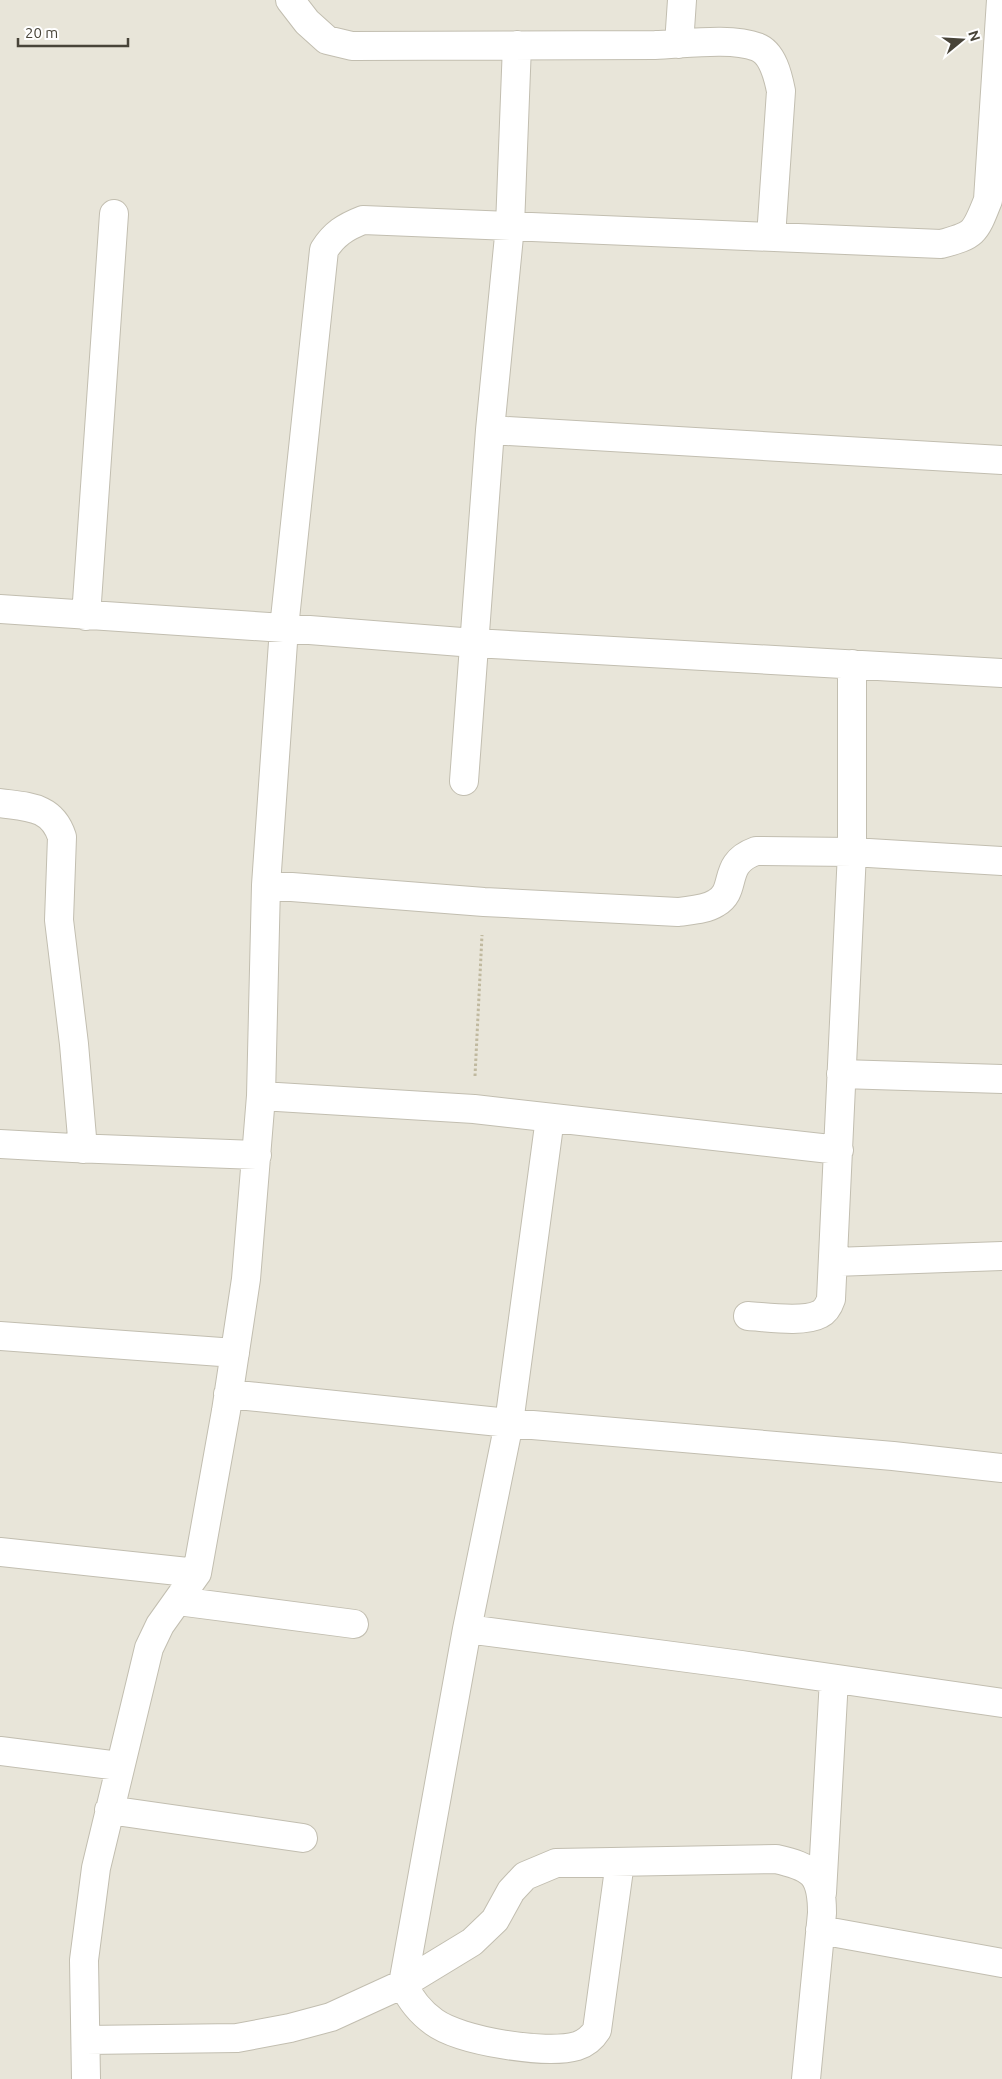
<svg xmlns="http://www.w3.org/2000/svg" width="1002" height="2079" viewBox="0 0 1002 2079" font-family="Ubuntu,sans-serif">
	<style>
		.residential { fill: #e8e5d9 }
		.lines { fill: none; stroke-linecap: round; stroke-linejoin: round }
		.street-casing { stroke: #c2beb0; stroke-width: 30 }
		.path { stroke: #c0b99f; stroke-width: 3; stroke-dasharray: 2.5 2.5; stroke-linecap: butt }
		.street { stroke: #fff; stroke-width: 28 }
	</style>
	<rect width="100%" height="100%" fill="#f4f3eb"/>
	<path class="residential" d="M0,0h1002v2079h-1002z"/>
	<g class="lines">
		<g class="street-casing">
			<path id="street" d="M290,0l17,22 20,18 25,6c101,0 202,-1 303,-1 29,-1 77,-8 102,2 16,6 21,29 24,44l-10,146
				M679,44l3,-44
				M490,430l512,30
				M0,609l284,19 190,15 528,30
				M86,616l28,-402
				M464,781l26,-351 20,-204 7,-181
				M0,803c28,4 52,3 62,34l-3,83 15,124 9,105
				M266,885l218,17 194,10c12,-2 27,-2 38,-9 23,-13 4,-39 40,-52l96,1 150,9
				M841,1074l161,5
				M261,1096l213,13 365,41
				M550,1118l-41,305 -42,206 -64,355c7,15 17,28 31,38 26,19 112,33 143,24 9,-3 15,-8 20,-16l23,-168
				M0,1144l73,4 184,7
				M834,1262l168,-6
				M748,1316c18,1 56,7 72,-2 6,-3 9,-9 11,-15l21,-447v-188
				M0,1336l235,17
				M228,1394l281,29 384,33 109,12
				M0,1552l197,21 29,-162 20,-132 15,-183 5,-211 18,-257 40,-378c10,-16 21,-23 39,-30l578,24c34,-9 34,-11 47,-44l13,-200
				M178,1601l176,23
				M467,1629l274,36 261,38
				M0,1751l119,15
				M109,1810l194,28
				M822,1893l12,-214
				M820,1930l182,33
				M86,2040l151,-2 53,-10 41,-11 72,-33 69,-42 23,-22 16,-29 14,-15 31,-13 220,-4c36,8 46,15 46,54l-16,166
				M86,2079l-2,-119 12,-92 53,-220 11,-23 37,-52"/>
		</g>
		<path class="path" d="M475,1076l7,-141"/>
		<use href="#street" class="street"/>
	</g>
	<g transform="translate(962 40) rotate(72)" stroke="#ffffff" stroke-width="4" paint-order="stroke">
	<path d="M0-4L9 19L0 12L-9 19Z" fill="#484439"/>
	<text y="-8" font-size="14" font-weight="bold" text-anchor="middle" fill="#484439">N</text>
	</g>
	<path d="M18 38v8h110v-8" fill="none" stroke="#484439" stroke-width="2.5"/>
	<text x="25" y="38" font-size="15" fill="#484439" stroke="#ffffff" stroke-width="4" paint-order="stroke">20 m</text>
</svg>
